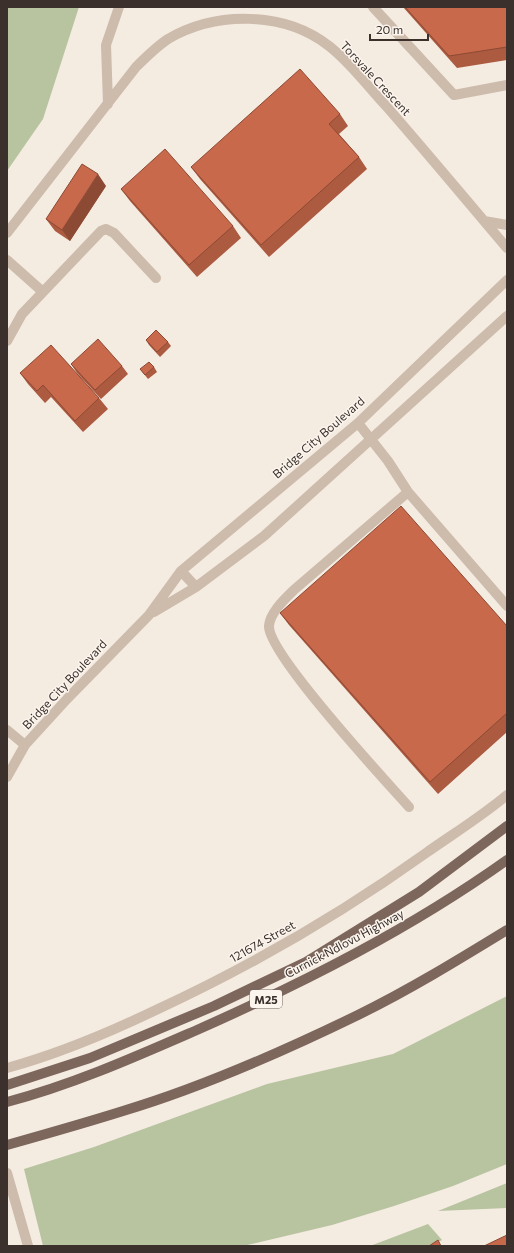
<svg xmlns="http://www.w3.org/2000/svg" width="514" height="1253" viewBox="0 0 514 1253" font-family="Commissioner,sans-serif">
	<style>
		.green { fill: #b8c4a0 }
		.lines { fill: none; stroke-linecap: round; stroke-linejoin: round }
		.minor { stroke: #cdbbac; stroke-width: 10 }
		.major { stroke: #7d675c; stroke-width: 10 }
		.wall { fill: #ac5a40 }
		.shaded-wall { fill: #8c4a34 }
		.building { fill: #c8694b; stroke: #8c4a34 }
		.labels { text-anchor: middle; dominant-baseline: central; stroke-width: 3; stroke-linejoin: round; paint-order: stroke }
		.shield { fill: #fbf5ee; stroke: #756b66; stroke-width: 1 }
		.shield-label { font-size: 11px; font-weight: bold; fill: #3b302b }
		.street-label { font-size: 12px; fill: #3b302b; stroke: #fbf5ee }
	</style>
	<rect width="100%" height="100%" fill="#f4ebe1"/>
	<path class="green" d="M7,7h72l-36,112 -36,52z
		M507,996v168l-54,22 -59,20 -62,19 -89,21h-200l-19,-77 70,-22 173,-63 126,-30z
		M507,1183v25l-69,3z
		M428,1224l14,16 -11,6h-61z"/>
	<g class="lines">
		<path class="minor" d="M373,7l81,88 53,-10
			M108,104l-2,-59 13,-38
			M484,221l23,4
			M7,233l129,-166c10,-10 20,-20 32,-28 48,-28 116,-28 161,7 22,17 39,41 58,61 41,47 80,94 120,141
			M7,260l36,32
			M7,341l15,-27 79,-83 5,-2 8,4 42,45
			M358,423l30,38 20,31 99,114
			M408,492l-113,97c-9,9 -25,23 -26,37 -1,28 116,154 140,181
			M181,571l15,16
			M154,612l42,-25 68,-51 243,-220
			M7,730l18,15
			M7,777l18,-32 42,-46 82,-84 32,-44 177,-148 149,-143
			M7,1068c51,-14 101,-35 149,-58 95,-44 185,-96 270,-157 27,-19 56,-37 81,-58
			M7,1173l21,73"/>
		<path class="major" d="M7,1085l83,-27 124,-52 92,-44 113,-70 88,-66
			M7,1102c65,-17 128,-45 190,-72 108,-48 213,-101 310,-170
			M7,1145c39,-11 78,-22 116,-34 80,-24 159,-59 235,-96 51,-25 100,-55 149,-85"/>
	</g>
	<path class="wall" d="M403,7h104v53l-50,8z
		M340,114l8,12 -9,8 20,23 8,12 -98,88 -69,-78 -9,-12z
		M106,186l-36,55 -15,-10 -9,-12z
		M121,189l112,37 8,12 -44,39 -67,-76z
		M146,340l22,2 3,4 -11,11 -11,-12z
		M71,364l51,2 6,8 -27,25 -24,-26z
		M154,367l3,5 -9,7 -8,-10z
		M20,373l79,25 9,11 -25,23 -32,-35 -6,6 -17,-19z
		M280,613l227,13v106l-69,62 -149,-169z"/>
	<path class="shaded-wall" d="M98,174l8,12 -36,55 -8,-11z"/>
	<path class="building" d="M405,7h102v40l-58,9z
		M300,69l40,45 -11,10 30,33 -98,88 -70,-78z
		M165,149l68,77 -44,39 -68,-76z
		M82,164l16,10 -36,56 -16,-11z
		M156,330l12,12 -11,10 -11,-12z
		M98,339l24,27 -27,24 -24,-26z
		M51,345l48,53 -24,23 -32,-36 -6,6 -17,-18z
		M149,362l5,5 -9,8 -5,-6z
		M401,506l106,120v87l-77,69 -150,-169z
		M507,1235v11h-23z
		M438,1240l3,6h-12z"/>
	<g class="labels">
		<rect class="shield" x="250" y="990" width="32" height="18" rx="3"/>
		<g class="shield-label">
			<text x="266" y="999">M25</text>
		</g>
		<g class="street-label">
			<text transform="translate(376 78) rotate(47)">Torsvale Crescent</text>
			<text transform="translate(318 437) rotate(-41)">Bridge City Boulevard</text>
			<text transform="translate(64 684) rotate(-47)">Bridge City Boulevard</text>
			<text transform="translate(262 941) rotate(-29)">121674 Street</text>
			<text transform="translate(344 943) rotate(-28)">Curnick Ndlovu Highway</text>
		</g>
	</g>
	<rect width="514" height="1253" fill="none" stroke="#3b302b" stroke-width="16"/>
	<path d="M370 34v6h58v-6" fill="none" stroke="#3b302b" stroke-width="2"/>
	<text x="376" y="34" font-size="12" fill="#3b302b" stroke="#fbf5ee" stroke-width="3" paint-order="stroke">20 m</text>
</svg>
